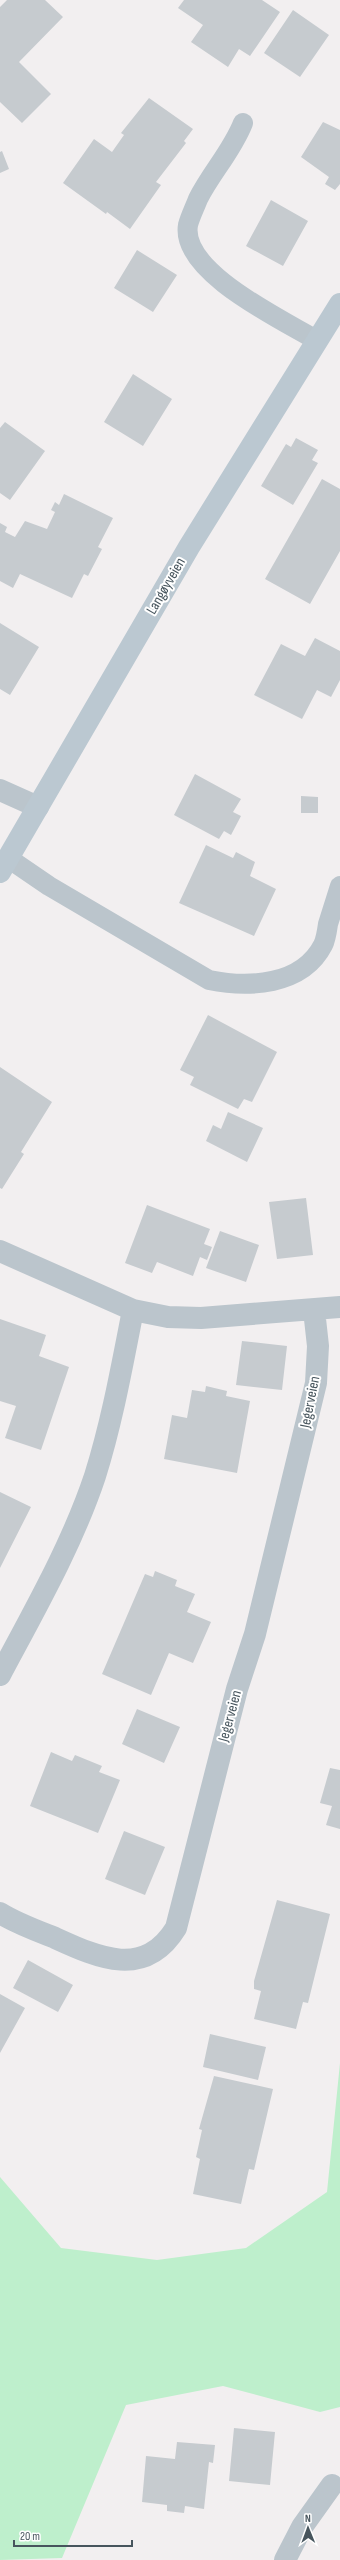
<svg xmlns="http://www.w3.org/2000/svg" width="340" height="2560" viewBox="0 0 340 2560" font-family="'Sofia Sans Condensed',sans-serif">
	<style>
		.green { fill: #beefcc }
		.building { fill: #c6cbcf }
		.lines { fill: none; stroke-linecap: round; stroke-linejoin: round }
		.lane { stroke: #bbc5cc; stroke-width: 20 }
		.street { stroke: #bbc5cc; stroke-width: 22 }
		.secondary { stroke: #bbc8d1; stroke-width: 22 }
		.labels { text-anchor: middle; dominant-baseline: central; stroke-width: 4; stroke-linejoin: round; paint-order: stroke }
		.street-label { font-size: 15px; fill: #47555d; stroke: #fff }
	</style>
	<rect width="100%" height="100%" fill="#f2eff0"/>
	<path class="green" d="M340,2063v344l-20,5 -97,-26 -97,19 -64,153 -62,2v-383l61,71 96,12 89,-12 81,-56z"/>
	<path class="building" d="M7,0h38l18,17 -44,45 32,32 -29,29 -22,-21v-95z
		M184,0h78l18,12 -30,44 -11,-7 -11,18 -37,-25 12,-17 -25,-17z
		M293,10l36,25 -29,42 -36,-24z
		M149,98l44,31 -9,12 2,2 -30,39 5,3 -31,44 -23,-17 -1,2 -43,-31 31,-44 18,13 12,-17 -3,-2z
		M323,122l17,8v54l-5,6 -10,-6 4,-7 -28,-20z
		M2,151l7,18 -9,4v-21z
		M271,200l37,21 -25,45 -37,-20z
		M137,250l40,25 -24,37 -39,-24z
		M133,374l39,25 -29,47 -39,-24z
		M5,422l40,29 -35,49 -10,-7v-65z
		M296,438l22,12 -6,10 6,3 -25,42 -32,-19 25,-42 5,3z
		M322,479l18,10v62l-30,53 -45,-25z
		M64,494l49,24 -15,29 4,2 -14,27 -4,-2 -12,24 -52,-24 -7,14 -13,-7v-58l7,4 -2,5 10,5 10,-16 22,8 8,-17 -4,-2 4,-8 4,3z
		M0,623l39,24 -29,48 -10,-6z
		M315,638l25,13v29l-9,17 -14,-7 -15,29 -48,-24 27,-51 24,12z
		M195,774l46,25 -8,13 8,4 -10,19 -7,-4 -5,8 -45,-24z
		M301,796l17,1v16h-17z
		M206,845l27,13 3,-6 19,10 -5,14 26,13 -22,47 -75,-33z
		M208,1015l69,37 -25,50 -8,-3 -6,10 -48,-24 4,-8 -14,-7z
		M0,1067l52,35 -31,50 3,2 -22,35 -2,-1z
		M228,1112l35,16 -16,34 -41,-21 7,-16 8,4z
		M306,1198l7,57 -36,4 -8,-57z
		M147,1205l63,24 -6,15 8,3 -5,13 -7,-3 -7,19 -36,-14 -5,11 -27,-10z
		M220,1231l39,14 -13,37 -40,-14z
		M0,1319l46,16 -7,21 30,11 -28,83 -36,-12 11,-32 -16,-5z
		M242,1341l45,5 -5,44 -46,-5z
		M206,1386l21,5 -1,5 24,5 -13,72 -73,-14 8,-44 15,3 5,-28 13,2z
		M0,1492l31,15 -31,61z
		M155,1571l22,9 -2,6 20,8 -8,18 24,10 -18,41 -24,-10 -18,42 -49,-21 43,-100 8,3z
		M137,1709l43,18 -16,36 -42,-19z
		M51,1752l21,9 3,-6 27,11 -3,6 21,8 -22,53 -68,-27z
		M330,1768l10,2v59l-14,-4 6,-19 -12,-3z
		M124,1831l41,16 -20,48 -40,-16z
		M277,1900l53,14 -22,89 -5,-1 -7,27 -42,-10 7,-28 -7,-2v-8z
		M28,1960l45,25 -15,27 -45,-24z
		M0,1994l25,14 -25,45z
		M210,2034l56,13 -8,33 -55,-13z
		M214,2076l59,13 -19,81 -5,-1 -8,35 -48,-10 7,-35 -4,-2 6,-27 -3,-1z
		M234,2428l41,4 -5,53 -41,-4z
		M177,2442l38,3 -2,18 -4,-1 -5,47 -19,-3 -1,7 -17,-2v-6l-25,-3 4,-46 29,3z"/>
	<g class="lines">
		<path class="lane" d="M243,123c-11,28 -32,50 -45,76 -3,8 -8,18 -10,26 -8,47 95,95 128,115
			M8,858l41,28 160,94c39,8 93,6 114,-35 3,-6 4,-14 5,-21 4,-13 8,-25 12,-38"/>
		<path class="street" d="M0,790l38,17
			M0,1251l133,59 35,7 33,1 139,-11
			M0,1675c34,-64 72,-130 95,-199 17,-54 27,-110 38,-166
			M0,1913c16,10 35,17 53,24 44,20 91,43 123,-9l61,-239 18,-55 61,-251 2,-37 -4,-36
			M285,2560l17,-33 30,-42"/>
		<path class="secondary" d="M0,872l189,-325 151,-243"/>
	</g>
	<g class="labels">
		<g class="street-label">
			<text transform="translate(166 586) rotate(-60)">Langøyveien</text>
			<text transform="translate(310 1402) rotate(-79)">Jegerveien</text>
			<text transform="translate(230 1716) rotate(-75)">Jegerveien</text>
		</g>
	</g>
	<g transform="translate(308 2528) rotate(359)" stroke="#ffffff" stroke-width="3" paint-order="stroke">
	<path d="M0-3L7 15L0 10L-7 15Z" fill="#47555d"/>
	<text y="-6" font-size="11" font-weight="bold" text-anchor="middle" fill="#47555d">N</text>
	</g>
	<path d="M14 2540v6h118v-6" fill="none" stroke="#47555d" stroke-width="2"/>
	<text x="20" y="2540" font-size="12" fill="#47555d" stroke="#ffffff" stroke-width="3" paint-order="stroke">20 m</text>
</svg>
